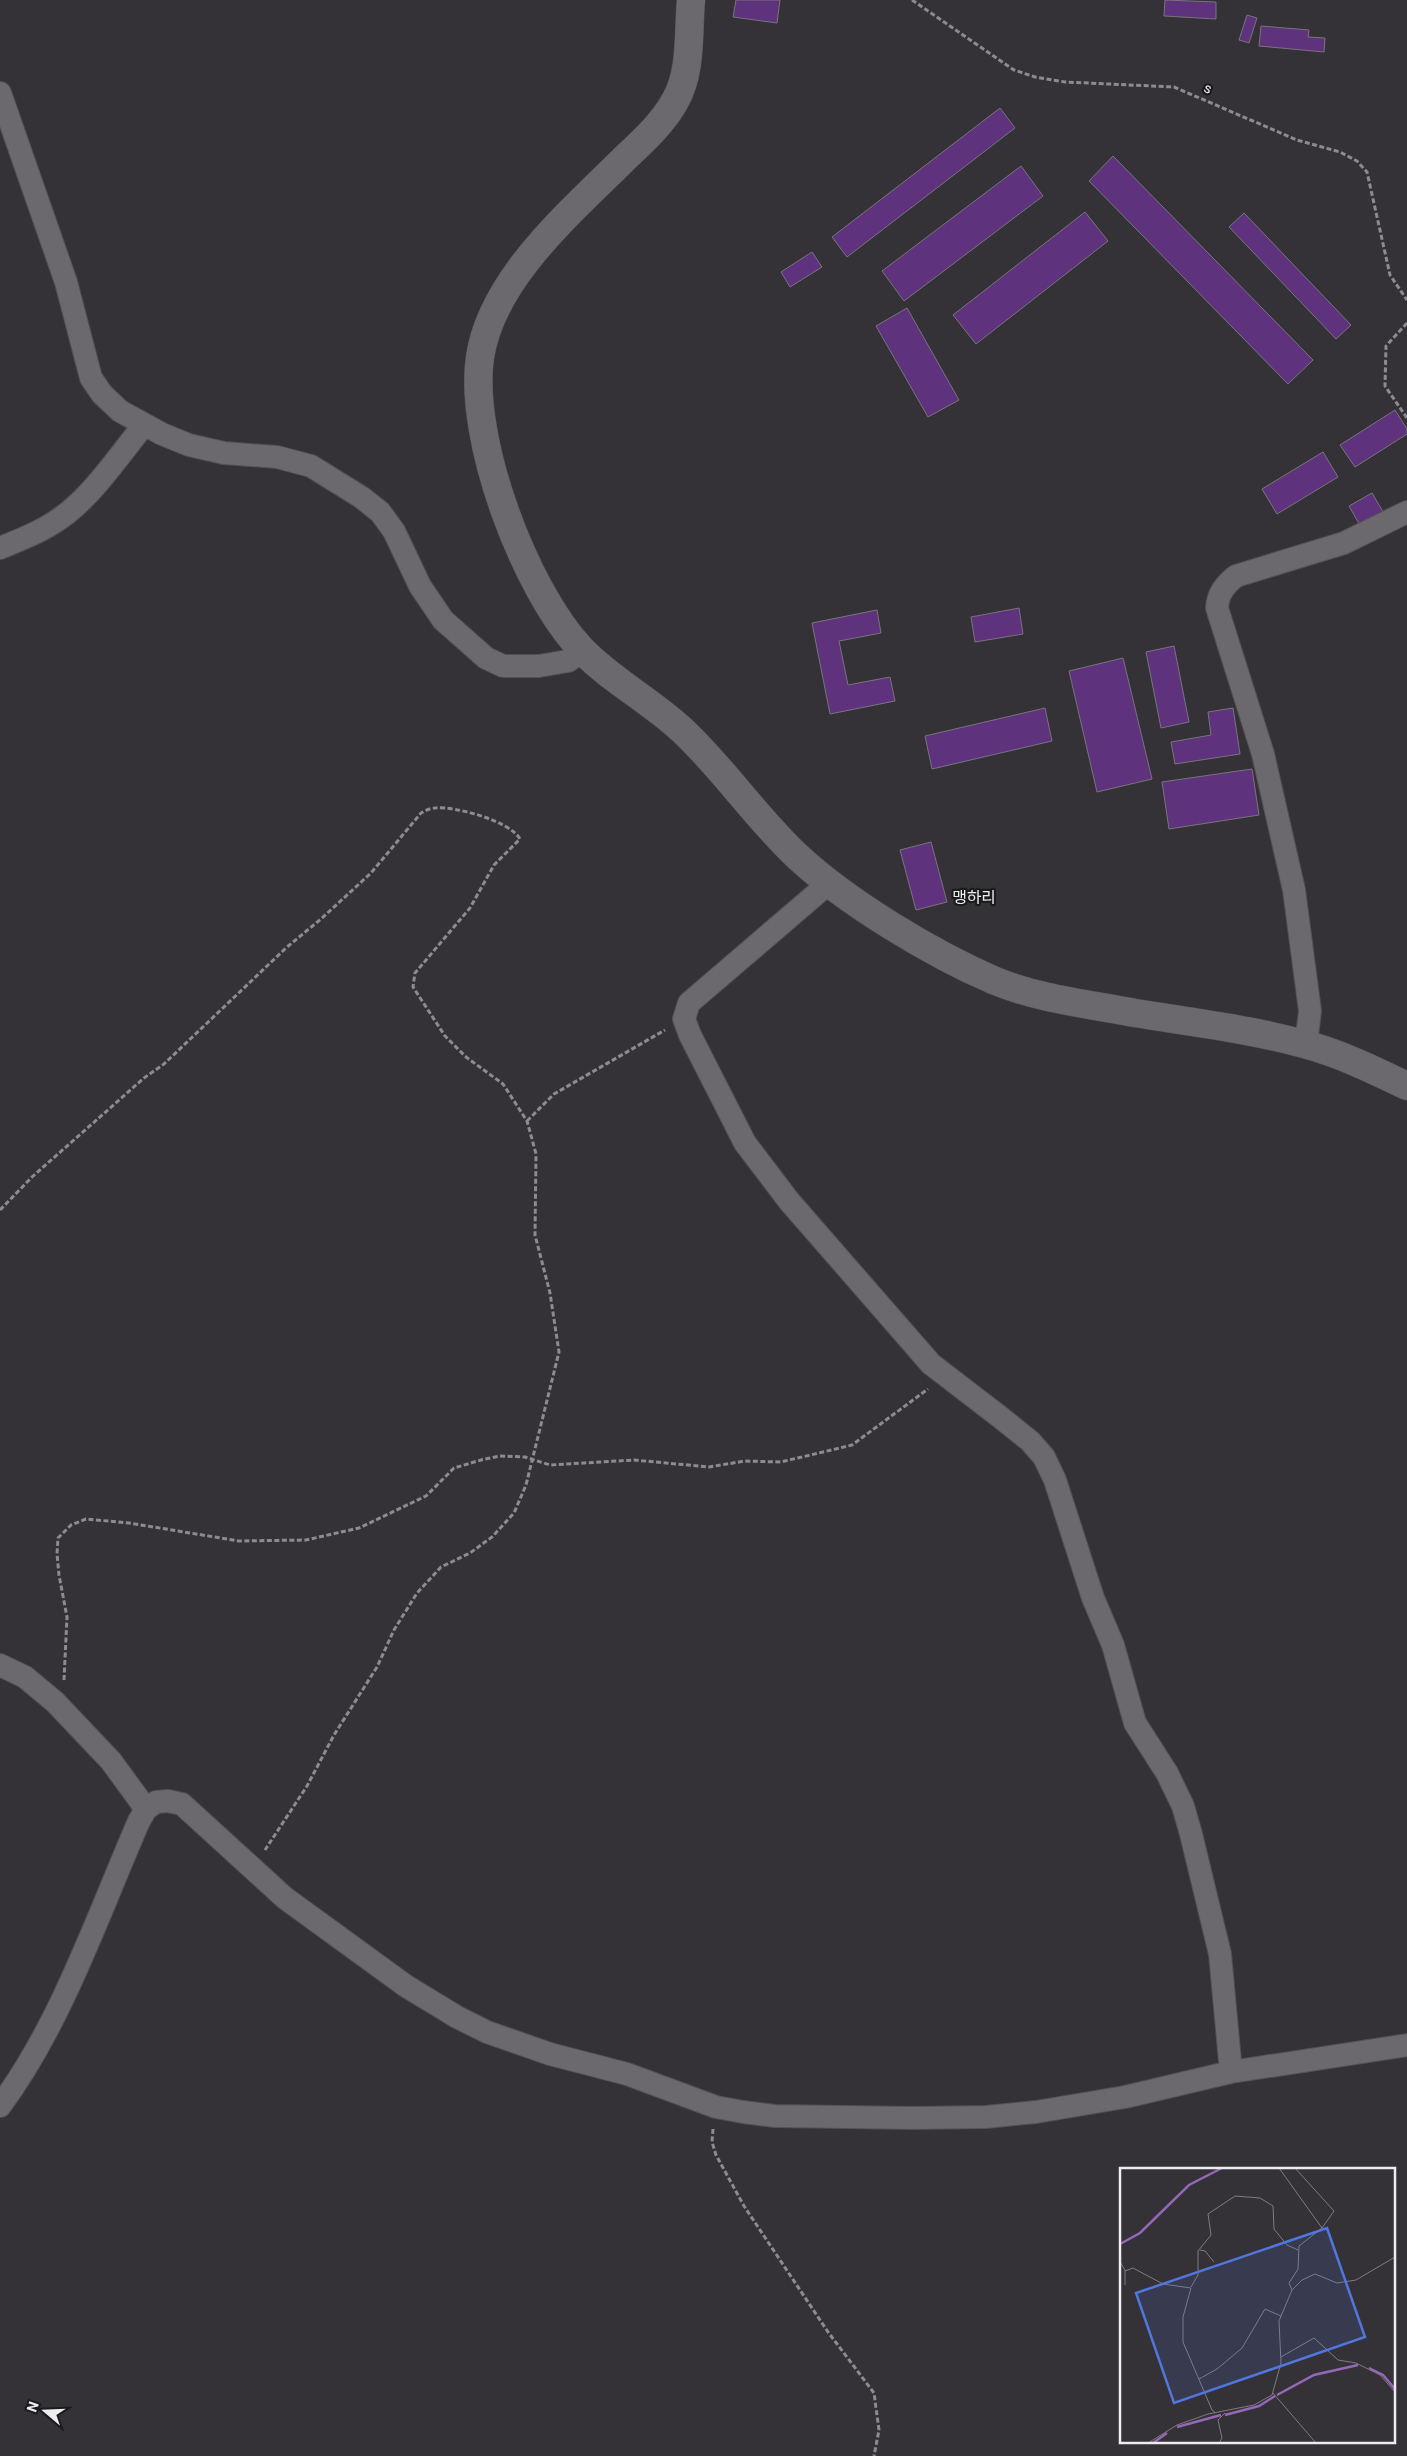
<svg xmlns="http://www.w3.org/2000/svg" width="1407" height="2456" viewBox="0 0 1407 2456" font-family="Roboto,'Noto Sans KR',sans-serif">
	<style>
		.building { fill: #5f327e; stroke: #78757b }
		.lines { fill: none; stroke-linecap: round; stroke-linejoin: round }
		.street-casing { stroke: #525054; stroke-width: 24 }
		.secondary-casing { stroke: #525054; stroke-width: 29 }
		.path { stroke: #8d8b8f; stroke-width: 3; stroke-dasharray: 5 2.5; stroke-linecap: butt }
		.street { stroke: #6b686e; stroke-width: 22 }
		.secondary { stroke: #6b686e; stroke-width: 28 }
		.labels { text-anchor: middle; dominant-baseline: central; stroke-width: 4.5; stroke-linejoin: round; paint-order: stroke }
		.street-label { font-size: 14px; fill: #edecef; stroke: #1b1a1c }
		.quarter-label { font-size: 16px; fill: #edecef; stroke: #1b1a1c }
		.inset-river { fill: none; stroke: #9567b8; stroke-width: 2.5 }
		.inset-road { fill: none; stroke: #7e7c81; stroke-width: 1 }
		.view { fill: #5176de; fill-opacity: 0.15; stroke: #5176de; stroke-width: 2.5 }
		.inset-edge { fill: none; stroke: #edecef; stroke-width: 2.5 }
	</style>
	<rect width="100%" height="100%" fill="#343137"/>
	<path class="building" d="M736,0h44l-3,23 -44,-6z
		M1165,0l51,2v17l-52,-3z
		M1247,15l10,3 -8,25 -10,-3z
		M1261,26l48,4 -1,7 17,1 -1,14 -65,-6z
		M1000,108l15,20 -168,129 -15,-20z
		M1113,156l200,204 -25,24 -199,-203z
		M1021,166l22,30 -139,105 -22,-30z
		M1085,212l23,29 -132,103 -23,-29z
		M1244,213l107,112 -15,14 -107,-112z
		M812,252l10,15 -32,20 -9,-15z
		M907,308l52,92 -31,17 -52,-91z
		M1395,410l12,19v5l-52,33 -15,-22z
		M1323,452l15,25 -61,37 -15,-25z
		M1372,493l13,22 -23,14 -13,-23z
		M1019,608l4,26 -48,8 -4,-25z
		M877,610l4,23 -42,8 9,44 42,-8 5,24 -65,13 -18,-91z
		M1174,646l15,76 -28,6 -15,-76z
		M1123,658l29,121 -55,13 -28,-121z
		M1045,708l7,33 -120,28 -7,-33z
		M1233,708l7,46 -65,10 -4,-22 40,-7 -3,-23z
		M1252,769l7,46 -90,14 -7,-47z
		M931,842l16,60 -31,8 -16,-60z"/>
	<g class="lines">
		<g class="street-casing">
			<path id="street" d="M0,93l66,189 25,96 11,16 18,17 42,23 27,11 35,8 53,4 34,9 50,31 19,15 14,19 26,55 23,34 43,38 17,8h36l29,-5 15,-10
				M0,548c22,-9 43,-17 62,-31 31,-22 58,-63 82,-92
				M829,883l-140,120 -5,16 6,16 55,108 44,58 142,163 69,53 30,24 14,16 11,23 38,118 20,47 22,78 32,50 16,33 8,28 29,120 11,118
				M1306,1044l4,-33 -16,-121 -31,-136 -46,-146c1,-15 8,-23 19,-32l108,-33 63,-31
				M0,1665l25,12 30,25 56,59 35,48
				M0,2106c61,-82 98,-191 139,-285l7,-12 10,-7 12,-1 14,3 103,94 121,88 51,31 30,15 63,22 77,20 89,33 27,5 32,4 138,2 73,-1 50,-5 89,-15 106,-25 176,-27"/>
		</g>
		<g class="secondary-casing">
			<path id="secondary" d="M691,0c-3,32 1,72 -16,101 -12,22 -33,41 -51,58 -53,53 -132,119 -144,198 -12,82 45,233 102,293 30,31 69,51 100,80 42,39 74,88 116,127 50,46 133,96 195,123 45,19 95,24 142,33 56,9 114,16 169,31 35,9 70,26 103,42"/>
		</g>
		<path class="path" d="M912,0l102,70 21,7 30,5 109,5 123,53 43,12 17,9 10,11 23,103 17,25
			M1407,323l-21,23 -1,40 22,32
			M527,1121l27,-27 111,-64
			M0,1210l32,-33 112,-99 20,-14 123,-117 34,-28 50,-46 50,-60c4,-2 9,-5 14,-5 20,-2 75,13 85,31l-26,26 -24,43 -55,65 -2,14 32,49 21,21 37,27 24,37 9,33 -1,81 15,58 9,59 -33,133 -12,28 -22,24 -22,16 -29,14 -24,26 -23,37 -17,37 -43,68 -27,51 -42,64
			M64,1680l3,-63 -8,-42 -2,-21 1,-16 13,-13 15,-6 43,4 110,18 67,-1 53,-12 67,-32 28,-28 27,-8 19,-4 25,1 25,8 84,-5 75,7 36,-6 36,1 71,-17 76,-56
			M713,2129l-1,13 4,13 28,51 84,126 46,61 5,37 -5,26"/>
		<use href="#street" class="street"/>
		<use href="#secondary" class="secondary"/>
	</g>
	<g class="labels">
		<g class="street-label">
			<text transform="translate(1208 88) rotate(23)">s</text>
		</g>
		<g class="quarter-label">
			<text x="974" y="897">맹하리</text>
		</g>
	</g>
	<g transform="translate(1120 2168)">
		<rect width="275" height="275" fill="#343137"/>
		<path class="inset-river" d="M0,76l20,-11 49,-48 33,-17M249,200l14,7 12,14M157,227l37,-20 44,-10M105,247l34,-9 16,-10M57,259l44,-12M33,275l14,-10"/>
		<path class="inset-road" d="M159,0l43,60M80,82l5,1 9,11M0,94l5,8v15M5,103l8,-3 30,16 28,4 -8,29v25l29,68 4,3M71,119l7,-12v-24l13,-16 -3,-21 27,-18 25,2 13,8 1,23 13,16 11,5M172,122l-3,-7 9,-14 1,-23 23,-18 12,-17 -39,-43M161,189l33,-19 24,22 18,3 24,12 15,17M79,211l18,-10 25,-21 23,-39 16,7M153,225l43,50M28,275l29,-18 31,-11 46,-9 18,-10 9,-32 -2,-42 13,-31 10,-10 13,-6 22,9 19,-3 39,-23M99,275l3,-5 -4,-18 7,-7"/>
		<path class="view" d="M207,60l38,109 -191,66 -38,-110z"/>
		<rect width="275" height="275" class="inset-edge"/>
	</g>
	<g transform="translate(45 2411) rotate(289)" stroke="#1b1a1c" stroke-width="4" paint-order="stroke">
	<path d="M0-4L9 19L0 12L-9 19Z" fill="#edecef"/>
	<text y="-8" font-size="14" font-weight="bold" text-anchor="middle" fill="#edecef">N</text>
	</g>
</svg>
